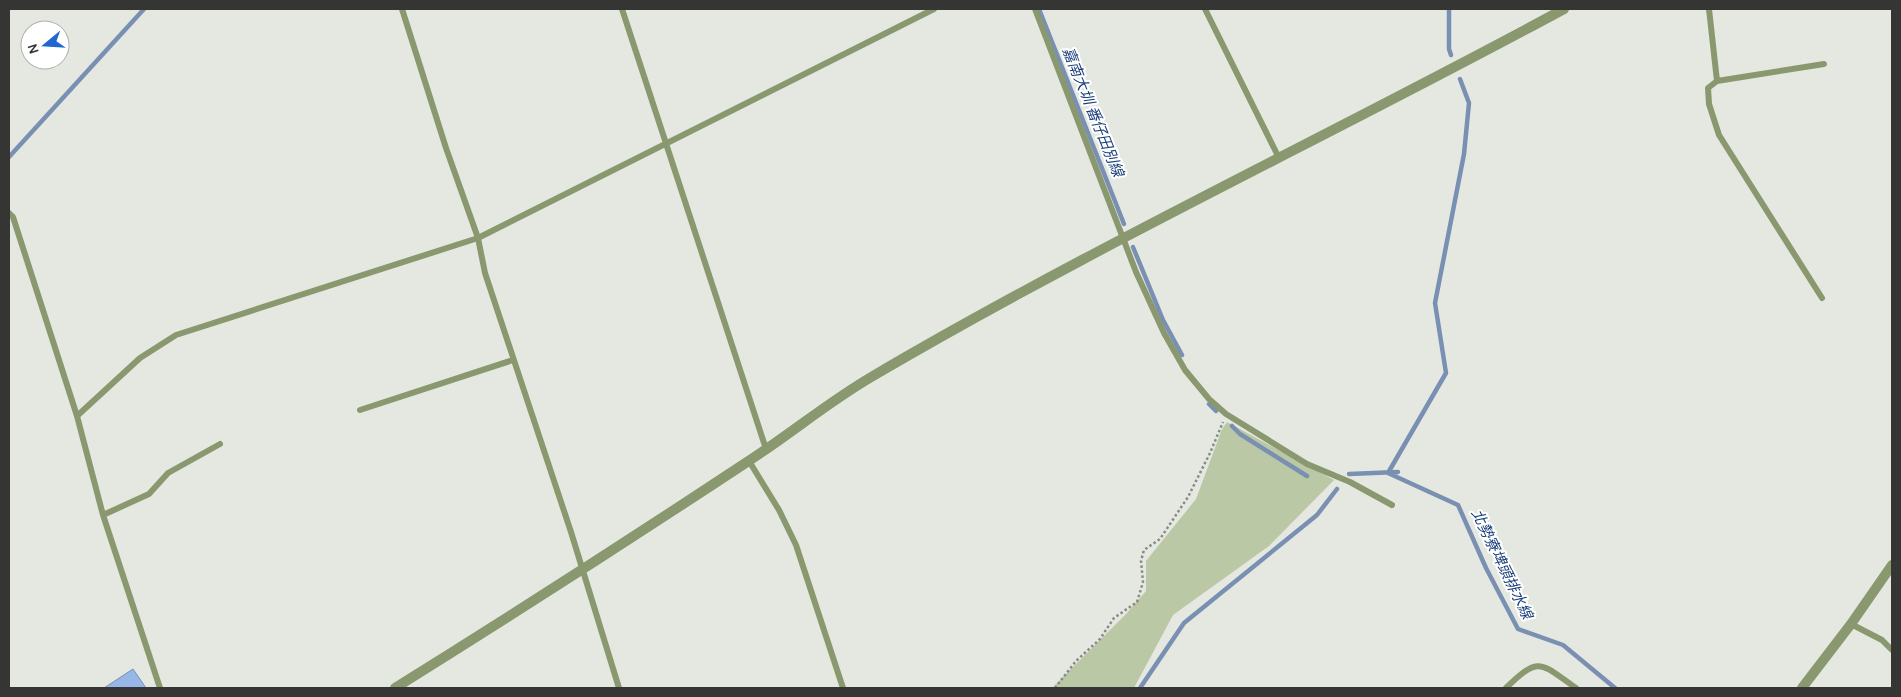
<svg xmlns="http://www.w3.org/2000/svg" width="1901" height="697" viewBox="0 0 1901 697" font-family="Karla,'Noto Sans TC',sans-serif">
	<style>
		.green { fill: #bbc8a5 }
		.water { fill: #97b7e9; stroke: #7a90b2 }
		.lines { fill: none; stroke-linecap: round; stroke-linejoin: round }
		.stream { stroke: #7a90b2; stroke-width: 4.5 }
		.path { stroke: #888a85; stroke-width: 2.5; stroke-dasharray: 2.5 2.5; stroke-linecap: butt }
		.service { stroke: #89986e; stroke-width: 6 }
		.tertiary { stroke: #89986e; stroke-width: 10 }
		.labels { text-anchor: middle; dominant-baseline: central; stroke-width: 4; stroke-linejoin: round; paint-order: stroke }
		.water-label { font-size: 15px; font-style: italic; fill: #1a3f7b; stroke: #fff }
	</style>
	<rect width="100%" height="100%" fill="#e5e8e0"/>
	<path class="green" d="M1227,422l107,58 -65,66 -96,69 -39,73h-82l74,-74 20,-23v-30l50,-62 26,-70z"/>
	<path class="water" d="M133,669l13,19h-42z"/>
	<g class="lines">
		<path class="stream" d="M1039,9l85,215
			M1449,9v40l2,6
			M9,157l135,-148
			M1133,247l30,73 19,35
			M1209,404l7,7
			M1232,426l8,8 67,42
			M1388,473l58,-100 -11,-70 29,-149 5,-51 -9,-24
			M1388,473l70,32 28,63 32,61 45,16 52,43
			M1349,474l49,-2
			M1140,688l44,-65 133,-108 20,-26"/>
		<path class="path" d="M1055,688l21,-27 24,-22 14,-21 23,-16 6,-20 -2,-21 3,-11 16,-11 28,-42 22,-44 13,-31"/>
		<path class="service" d="M402,9l44,139 32,90 7,35 86,259 48,156
			M622,9l144,440
			M1035,9l101,263 28,61 21,37 24,29 17,15 81,50 43,18 42,23
			M1205,9l74,149
			M1709,9l8,72 107,-17
			M1717,81l-9,7 1,16 10,31 103,163
			M9,213l4,4 64,199 26,99 57,173
			M360,410l153,-50
			M77,416l63,-58 36,-23 302,-97 456,-229
			M749,461l30,49 17,35 47,143
			M103,515l46,-21 19,-21 52,-29
			M1851,624l31,16 10,10
			M1506,688c34,-33 34,-25 70,0"/>
		<path class="tertiary" d="M395,688c117,-73 234,-148 349,-224 44,-28 84,-62 129,-88 225,-132 462,-243 691,-367
			M1802,688l49,-64 41,-59"/>
	</g>
	<g class="labels">
		<g class="water-label">
			<text transform="translate(1093 112) rotate(68)">嘉南大圳 番仔田別線</text>
			<text transform="translate(1502 564) rotate(64)">北勢寮埤頭排水線</text>
		</g>
	</g>
	<rect width="1901" height="697" fill="none" stroke="#353633" stroke-width="20"/>
	<g transform="translate(45 45) rotate(252)"><circle r="24" fill="#ffffff" stroke="#aeafad"/>
	<path d="M0-4L9 19L0 12L-9 19Z" fill="#2167d2"/>
	<text y="-8" font-size="14" font-weight="bold" text-anchor="middle" fill="#353633">N</text>
	</g>
</svg>
